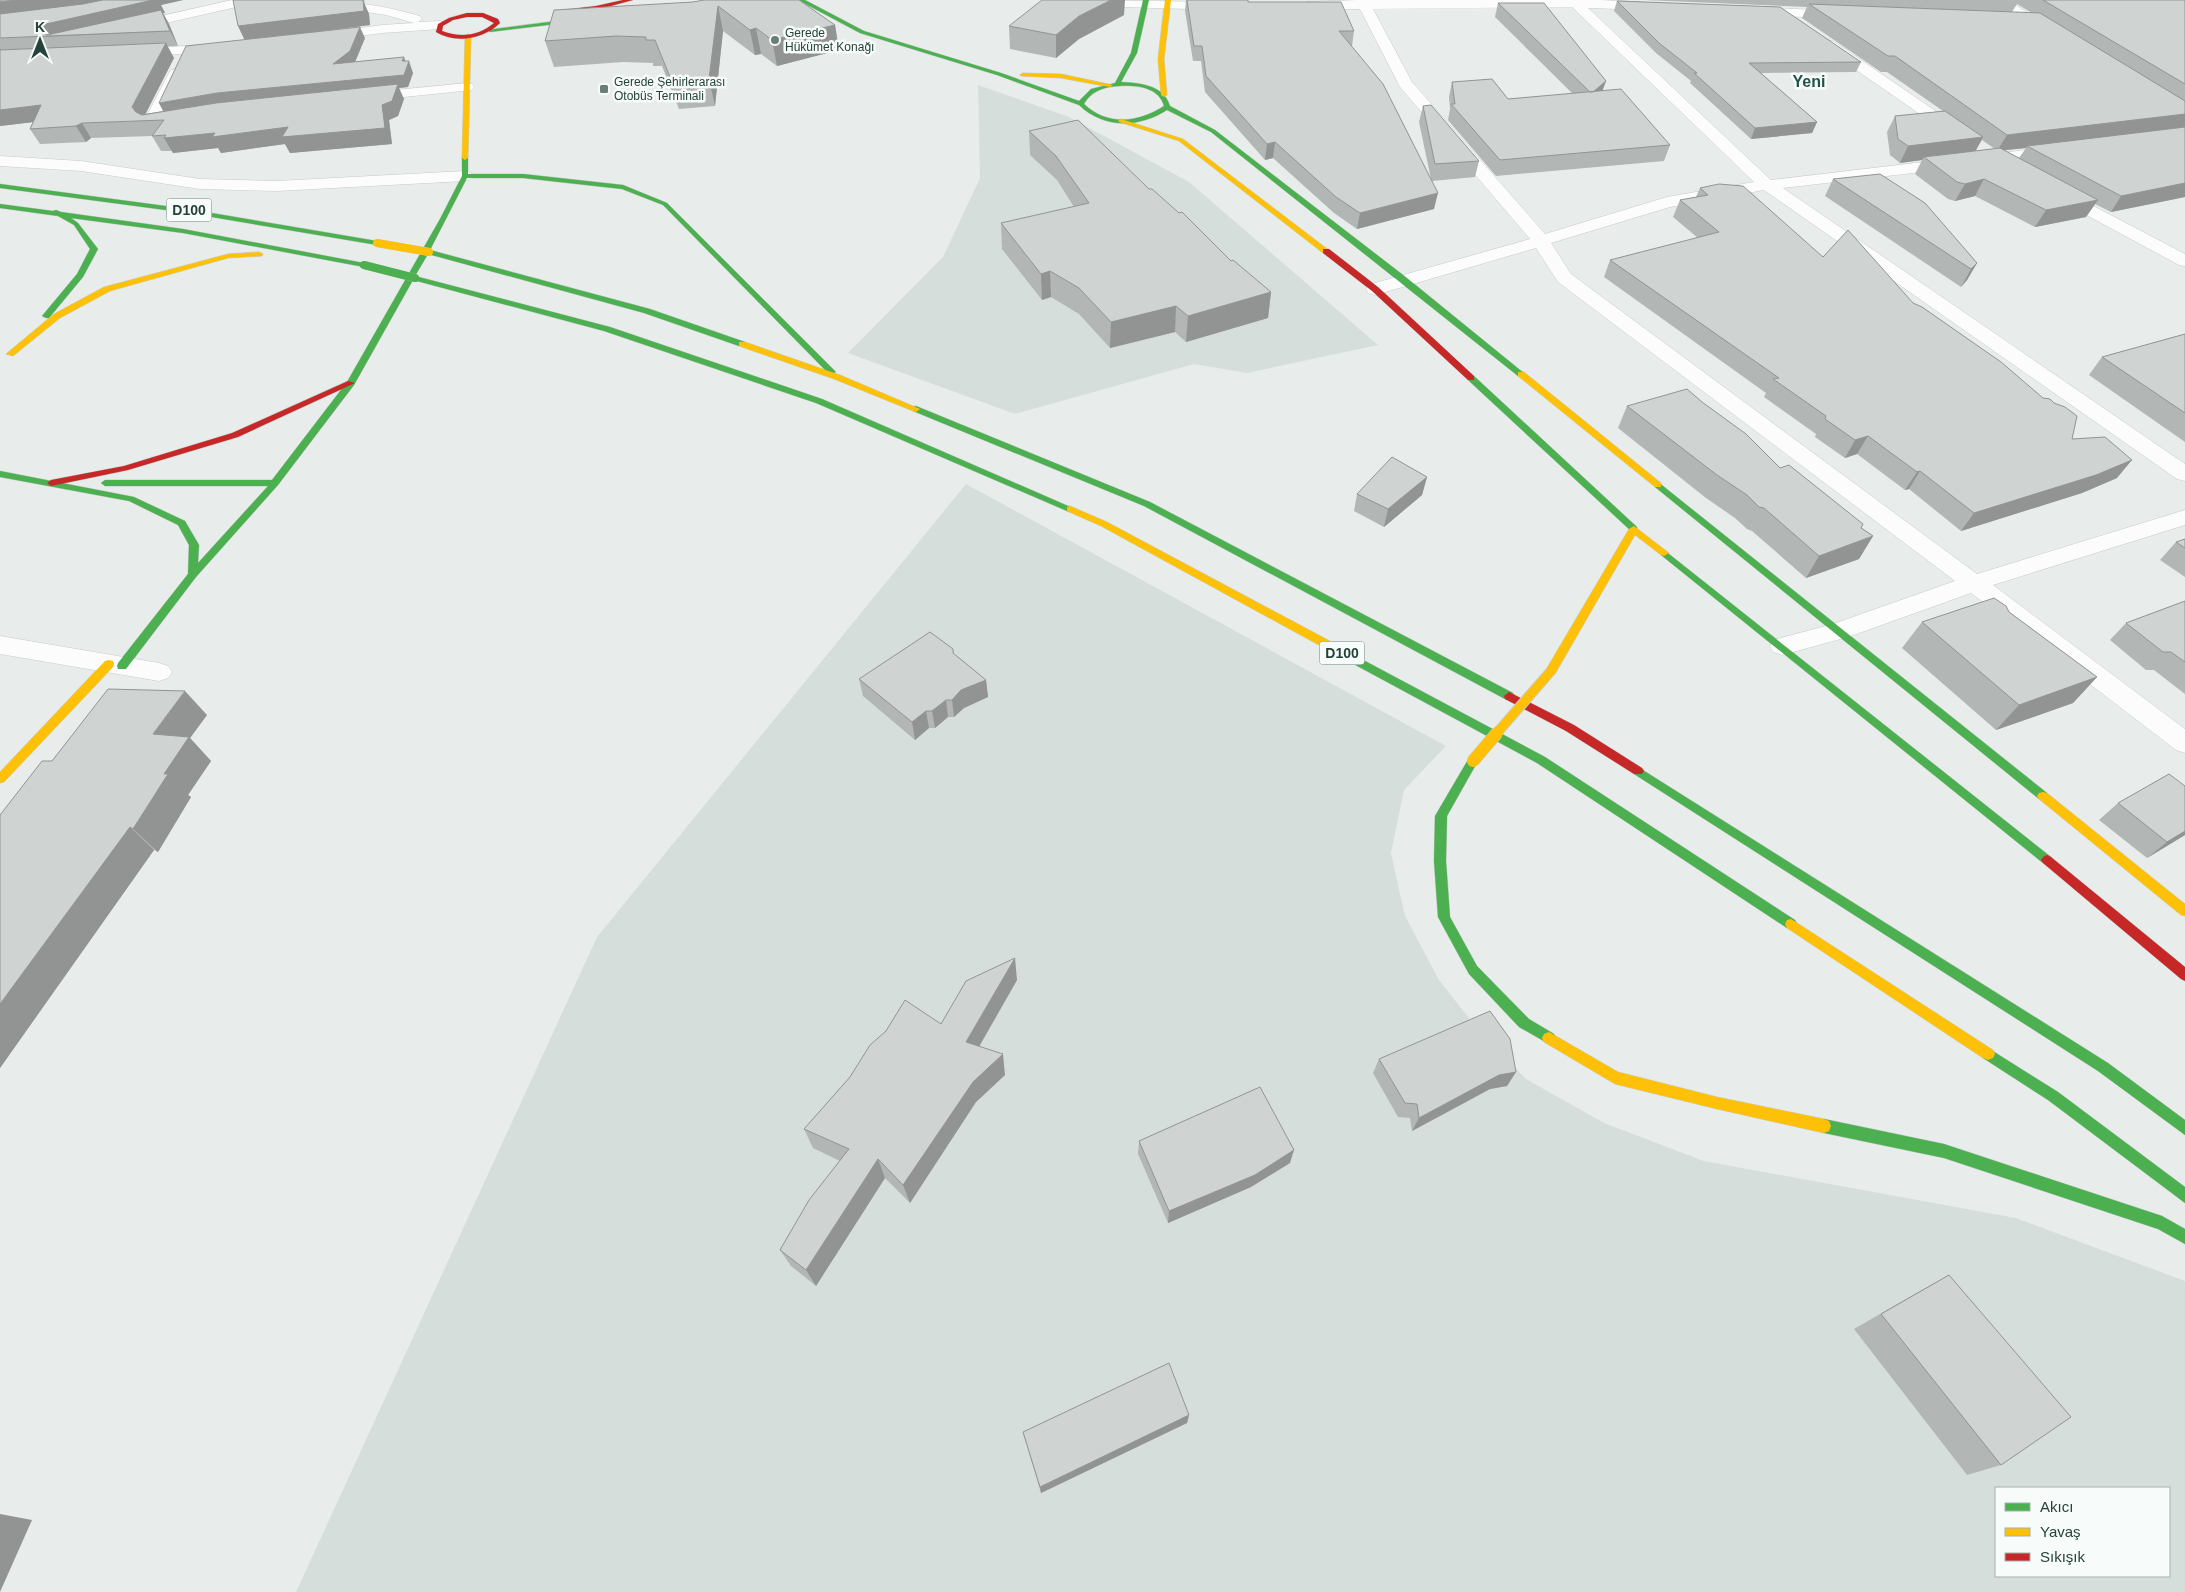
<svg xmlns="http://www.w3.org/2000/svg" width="2185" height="1592" viewBox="0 0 2185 1592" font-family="Helvetica,sans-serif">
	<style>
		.built { fill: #d6dedb; fill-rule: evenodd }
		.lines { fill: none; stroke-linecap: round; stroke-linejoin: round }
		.street-casing { stroke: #c5cac8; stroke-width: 1 }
		.fast-casing { stroke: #c3cbc8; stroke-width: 1 }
		.slow-casing { stroke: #c3cbc8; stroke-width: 1 }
		.jam-casing { stroke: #c3cbc8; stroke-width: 1 }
		.street { fill: #fcfcfc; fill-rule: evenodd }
		.fast { fill: #4caf50; fill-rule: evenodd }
		.slow { fill: #ffc107; fill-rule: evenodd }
		.jam { fill: #c62828; fill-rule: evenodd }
		.fast-bridge-casing { stroke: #c3ccc9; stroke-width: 8; stroke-linecap: butt }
		.slow-bridge-far2-casing { stroke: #c3ccc9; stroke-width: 8; stroke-linecap: butt }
		.slow-bridge-far1-casing { stroke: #c3ccc9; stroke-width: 11; stroke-linecap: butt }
		.slow-bridge-casing { stroke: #c3ccc9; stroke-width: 13; stroke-linecap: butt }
		.fast-bridge { stroke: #4caf50; stroke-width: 8 }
		.slow-bridge-far2 { stroke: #ffc107; stroke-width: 8 }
		.slow-bridge-far1 { stroke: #ffc107; stroke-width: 9 }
		.slow-bridge { stroke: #ffc107; stroke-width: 12 }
		.wall { fill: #b2b6b5; fill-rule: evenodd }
		.shaded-wall { fill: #919493 }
		.building { fill: #cfd4d2; stroke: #919493 }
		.poi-dot { fill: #697e78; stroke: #f7fbf9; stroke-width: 2 }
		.labels { text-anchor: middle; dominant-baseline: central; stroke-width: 5; stroke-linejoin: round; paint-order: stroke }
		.far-poi-label { font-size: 12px; fill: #24423a; stroke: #f7fbf9; text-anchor: start }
		.shield { fill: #f7fbf9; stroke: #637a73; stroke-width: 1 }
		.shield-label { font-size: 14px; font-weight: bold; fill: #24423a }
		.far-district-label { font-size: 16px; font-weight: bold; fill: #1f5548; stroke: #f7fbf9 }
	</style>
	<rect width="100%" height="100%" fill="#e8edeb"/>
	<path class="built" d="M978,85l91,32 120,65 189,163 -131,28 -53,-9 -179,50 -167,-61 95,-96 37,-79z
		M966,484l480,262 -42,44 -13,63 14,63 34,64 38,48 49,51 78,44 100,38 312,57 169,63v311h-1889l301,-655zM1996,1488h173v88h-173z"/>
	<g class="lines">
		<g class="street-casing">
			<path id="street" d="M232,0h24l-2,3 -123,28 -7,-4 2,-3z
				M307,0c39,0 75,5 113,16l2,3 -4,3 22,-1 7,4 -7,4 -58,4 -58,8 -7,-4 2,-3 63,-9 32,-2 -28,-8 -72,-11z
				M1083,0l140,2 7,4 -7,4 -135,-4 -5,-1 -2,-3z
				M1357,0h243l57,3 2,3 -2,3 -5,1 -64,-2 183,172 288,-34 6,2 2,3 -2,3 -6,2 -276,32 402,276v17l-8,-2 -413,-289 -94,17 -119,36 20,31 406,300 208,-64v15l-192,60 192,144v24l-9,-3 -205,-157 -123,44 -66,18 -9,-3 -3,-6 3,-6 60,-16 122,-43 -397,-299 -22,-34 -154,45 -7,2 -7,-2 -2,-4 2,-4 162,-46 -130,-152 -40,-78 -54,1 -7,-4 7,-4zM1572,7l182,175 -87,15 -122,37 -133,-152 -39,-73z
				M1992,0h16l50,33 -2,3h-10z
				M1750,7l92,4 7,4 -7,4 -97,-5 -2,-3 2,-3z
				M1828,40l5,1 132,90 2,3 -2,3h-12l-130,-90 -2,-3 2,-3z
				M220,44l5,1 2,3 -2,3 -92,6 -7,-4 7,-4z
				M176,69l5,1 2,3 -21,44h19l3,3 -3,3c-10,3 -25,6 -35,3l-3,-3 26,-50 2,-3z
				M467,83l5,1 2,3 -2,3 -107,11 -5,-1 -2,-3 2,-3 5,-1z
				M0,156l81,5 119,18 77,2 188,-10 6,2 2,3 -2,3 -6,2 -188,10 -77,-2 -119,-18 -81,-5z
				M2059,188l126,66v12l-6,-1 -126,-68 -2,-4 2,-4z
				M0,636l159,27 9,3 4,6 -4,6 -9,3 -159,-27z"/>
		</g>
		<g class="fast-casing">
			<path id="fast" d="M798,0h7l59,31 137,42 78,28 12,-12 24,-6 16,-30 12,-53h6l-12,53 -16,29c19,1 43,3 49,24l45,24 192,148 118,96 -7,2 -307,-244 -44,-22c-28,18 -63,19 -88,-5l-82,-30 -137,-42zM1119,86c17,-1 40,1 45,20 -26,17 -57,20 -80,-2 8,-14 21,-17 35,-18z
				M588,17l2,3 -100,12 -3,-2z
				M465,156l3,2v16h55l100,11 44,18 169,169 -7,2 -166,-169 -41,-16 -99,-11h-56l-37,72 220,59 95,33v4h-6l-95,-33 -216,-59 -13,22 195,51 212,72 253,110 -5,3 -3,-1 -251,-108 -212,-72 -191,-51 -59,105 -76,100 -82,92 -70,92h-8l-1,-3 1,-3 70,-89 1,-29 -11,-20 -49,-24 -129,-24v-6l134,26 51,24 14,24 -1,18 70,-77h-163l-4,-3 4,-3h167l75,-98 93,-163 22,-43v-18z
				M0,184l188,25 189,32 4,2 -4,2 -189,-32 -188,-25z
				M0,204l53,7 3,-1 5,2 122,17 181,34 4,2 -4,2 -181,-34 -112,-15 7,5 20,26 -15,28 -34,41h-3l-4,-2 35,-42 13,-25 -16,-24 -16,-9 -58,-8z
				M1468,376h6l163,151v4h-6l-163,-151z
				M916,406l234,96 363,191 1,3 -5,4 -4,-1 -361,-193 -231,-95v-4z
				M1658,482l389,311 2,3 -2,3h-8l-384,-312v-4z
				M1664,550l387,307 2,3 -2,3 -4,2 -4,-2 -382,-308v-4z
				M1352,654l193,103 250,163 2,4 -2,4 -4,1 -4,-1 -250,-165 -189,-102 -1,-3 1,-3z
				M1473,757l5,4 -31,55 -1,45 4,56 27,49 52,53 25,15 2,4 -2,4 -5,2 -30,-17 -50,-53 -31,-57 -4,-56 1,-45 34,-58z
				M1638,767l470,296 77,57v15l-87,-64 -464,-297 -2,-3z
				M1988,1048l70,44 127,95v16l-137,-103 -65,-42 -2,-4 2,-4z
				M1824,1119l120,25 218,72 23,13v15l-27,-15 -214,-71 -120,-25 -5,-2 -2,-5 2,-5z"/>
		</g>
		<g class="slow-casing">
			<path id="slow" d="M1165,0h6l-7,59 3,36 -3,2 -3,-2 -3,-36z
				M468,34l3,2 -3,122 -3,2 -3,-2 3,-122z
				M1023,73l38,1 52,11 -3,2 -49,-9 -40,-2 -1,-1z
				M1121,119l62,20 147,112 -7,2 -144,-112 -60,-19 -1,-1z
				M259,252l4,2 -1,2 -34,2 -118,33 -50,27 -47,38 -7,-2 48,-40 50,-27 124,-33z
				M739,342h6l95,33 80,34 -4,3 -3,-1 -79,-32 -95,-33z
				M1518,372h6l137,111v4h-6l-137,-111z
				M1070,506l37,16 249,133 1,3 -5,4 -4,-1 -247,-135 -34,-15v-4z
				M1634,526l35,27 -5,3 -3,-1 -26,-20 -80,139h-8l-1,-3 1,-3 82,-139z
				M109,660l4,1 1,3 -1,3 -109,115 -4,1v-11l105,-111z
				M2043,792l4,1 138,111v12l-4,-1 -142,-116 -2,-3 2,-3z
				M1791,919l202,131 2,4 -2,4 -5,2 -5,-2 -196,-130 -2,-4 2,-4z
				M1549,1032l69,40 99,25 107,22 5,2 2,5 -2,5 -5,2 -107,-24 -102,-25 -71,-42 -2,-4 2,-4z"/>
		</g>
		<g class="jam-casing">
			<path id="jam" d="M623,0h10l-37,10 -31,2 -3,-2 34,-4z
				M467,13h16l15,6 2,4c-16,16 -44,21 -64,9l2,-8 11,-6zM467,17h15l12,6c-15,13 -33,15 -52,8l1,-5 10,-6z
				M1323,249h6l49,38 96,89v4h-6l-96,-89 -49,-38z
				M348,381l7,2 -117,54 -110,33 -77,16 -4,-3 4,-3 73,-14 108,-33z
				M1509,692l65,33 68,43 2,3 -2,3h-8l-68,-43 -61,-32 -1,-3z
				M2047,855l4,2 134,110v14l-4,-2 -138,-116 -2,-3 2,-3z"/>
		</g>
		<use href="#street" class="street"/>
		<use href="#fast" class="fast"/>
		<use href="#slow" class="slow"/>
		<use href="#jam" class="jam"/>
		<g class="fast-bridge-casing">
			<path id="fast-bridge" d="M364,265l51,13"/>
		</g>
		<g class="slow-bridge-far2-casing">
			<path id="slow-bridge-far2" d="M377,243l52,9"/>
		</g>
		<g class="slow-bridge-far1-casing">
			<path id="slow-bridge-far1" d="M1496,734l55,-63"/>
		</g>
		<g class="slow-bridge-casing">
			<path id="slow-bridge" d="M1473,761l24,-28"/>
		</g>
		<use href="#fast-bridge" class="fast-bridge"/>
		<use href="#slow-bridge-far2" class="slow-bridge-far2"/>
		<use href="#slow-bridge-far1" class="slow-bridge-far1"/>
		<use href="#slow-bridge" class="slow-bridge"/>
	</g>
	<path class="wall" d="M0,0h183l-22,5 4,8h-2l6,11 9,22h-11l7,12 -29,56 18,-3 82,-71 -12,-40h131l1,2h-2l6,12 1,11 -40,5 35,8 -10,24 49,-5 1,4 8,12 -5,14 -9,1 5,11 -6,17 -9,4 3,24 -102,9 -5,-9 -64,9 -3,-5 -45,5 -1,-2h-11l-9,-15 -61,2 -5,4 -46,2 -10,-15 3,-7 -33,4z
		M1186,0h62v2l106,29 -2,15h-1l80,133 -12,-57 4,-16 56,55 -4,16 -43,4 2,28 -77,20 -23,-16 -61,-55 -8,2 -60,-68 -4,-31h-8l-8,-50z
		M1644,0h541v197l-74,15 -16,-8 -9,13 -51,10 -60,-31 -20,5 -7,-2 -33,-25 7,-14 -22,3 -10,-8 -3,-23 8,-16 48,-5 -56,-39h-6l-79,-54 5,-11zM2017,4l15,9 -20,-1zM1982,140l13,9 -20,2zM2026,148l-7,10 -15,-8z
		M1617,1l244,61 -5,10 -95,1 56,49 -5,11 -61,6 -61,-56 1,-2 -35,-28 -42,-42z
		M693,2l142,23 4,25 -62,16 -16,-12 -6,1 -32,-24 -8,75 -36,3 -17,-43h-9v-3l-30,-1 -69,5 -9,-26z
		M1498,3l108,78 -4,10 68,54 -6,16 -168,15 -48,-56 2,-11 -1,-12 3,-15 56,17 65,-5 -78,-77z
		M1124,15l-45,24 -23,19 -46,-9 -1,-23z
		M1029,131l120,58 82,72 40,31 -3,26 -82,24 -11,-10 -65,16 -31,-34 -28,-17 -9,3 -40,-51 -1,-26 73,-16 -17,-27 -27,-25z
		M1833,179l144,84 -10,17 -6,7 -136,-91z
		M1700,188l123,69 90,46 204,175 -35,15 -121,38 -52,-42 -4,1 -48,-36 -12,4 -30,-21 1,-3 -52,-37 2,-4 -162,-116 6,-17 88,-22 -25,-21 7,-17 16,-3z
		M2185,334v108l-96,-67 13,-18z
		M1627,406l153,62 93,68 -14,23 -53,19 -54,-47 -5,-2 -12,-11 -29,-20 -88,-70z
		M1427,477l-5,18 -38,32 -30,-16 3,-17z
		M2185,539v38l-25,-17 16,-18z
		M2185,601v93l-31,-24h-8l-36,-30 16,-17z
		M2009,612l88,65 -24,26 -77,27 -94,-82 20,-26z
		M953,649l1,5 32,26 2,17 -24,11 -10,9h-6l-13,11h-6l-14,12 -52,-44 -4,-17z
		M207,715l-17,23 21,23 -23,34 3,2 -33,55 -4,-2 -154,218v-253l52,-54z
		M2118,803l67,32 -38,23 -48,-38z
		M1017,980l-38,67 26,28 -29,27 -66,101 -25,-25 -69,108 -25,-20 -11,-16 60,-89 -27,-13 -9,-19 46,-52z
		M1379,1059l137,13 -9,14 -17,3 -78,42 -2,-13 -12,-1 -25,-44z
		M1139,1141l151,22 -39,24 -83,36 -30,-69z
		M1949,1275l52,190 -34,10 -113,-146 66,-38z
		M1189,1415l-2,8 -146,70 -18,-61z"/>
	<path class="shaded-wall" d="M16,0h106l-122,17v-15z
		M153,0h30l-22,5 4,8h-2l6,11 9,22 -8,-15 -128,6 -5,-8 9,-5z
		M363,0l6,14 1,11 -125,16 -7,-15z
		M1111,0h14l-1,15 -45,24 -23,19v-23l23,-19z
		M718,6l5,25 -8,75 -6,-27z
		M835,25l4,25 -62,16 -5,-26z
		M360,27l5,11 -10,24 -22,2z
		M756,28l5,26 -6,1 -5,-25z
		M166,43l8,15 -32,63 -10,-14z
		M404,57l3,9 2,-5 4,12 -5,14 -9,1 5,11 -6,17 -9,4 3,24 -102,9 -5,-9 -64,9 -3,-5 -45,5 -9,-15 51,-5 73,-6 97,1 -220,-13 -6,-12 243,-42z
		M1606,81l-5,14 -10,-2z
		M41,105l10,15 -51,6v-16z
		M2185,114v15l-158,17 -1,2 -29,3 10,-16z
		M1817,122l-5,11 -61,6 4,-11z
		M82,123l9,15 -5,4 -10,-16z
		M1983,137l-9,17 -50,3 -2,3 -22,3 8,-17z
		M1275,142l-2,16 -8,2 2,-16z
		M1984,179l-9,17 -20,5 10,-17z
		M2185,183v14l-74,15 10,-16z
		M1438,193l-4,16 -77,20 3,-16z
		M2098,200l-12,17 -51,10 11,-17z
		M1977,263l-10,17 -6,7 10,-18z
		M1050,271l1,26 -9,3 -1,-26z
		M1271,292l-3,26 -82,24 2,-26z
		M1176,306l-1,26 -65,16 1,-26z
		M1868,436l-11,18 -12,4 10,-18z
		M2132,460l-15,18 -35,15 -121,38 13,-18z
		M1920,471l-11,18 -4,1 12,-18z
		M1427,477l-5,18 -38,32 4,-18z
		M1873,536l-14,23 -53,19 13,-22z
		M2097,677l-24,26 -77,27 23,-25z
		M986,680l2,17 -24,11 -10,9 -2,-17 9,-10z
		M185,691l22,24 -17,23 21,23 -23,34 3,2 -33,55 -25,-23 31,-55 -11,-40z
		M946,700l2,17 -13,11 -3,-17z
		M926,711l3,17 -14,12 -3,-18z
		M130,827l24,23 -154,218v-64z
		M2185,831v4l-38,23 20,-16z
		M1015,958l2,22 -48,84 -3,-22z
		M1003,1054l2,21 -29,27 -66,101 -7,-18 70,-103z
		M1516,1072l-9,14 -17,3 -78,42 7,-13 80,-43z
		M1294,1150l-4,13 -39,24 -83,36 1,-12z
		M878,1159l7,19 -69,108 -10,-16z
		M1189,1415l-2,8 -146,70 -1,-6z
		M0,1514l32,6 -32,72z"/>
	<path class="building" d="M0,0h16l-16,2z
		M103,0h50l-107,24 -9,5 10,6 114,-25 9,21 -170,7v-24l83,-10z
		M233,0h130l1,11 -126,15z
		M704,0h95l36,25 -63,15 -16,-12 -6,2 -32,-24 -9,73 -37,3 -17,-42h-9v-3l-30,-1 -71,5 9,-31 139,-8z
		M1042,0h69l-32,16 -23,19 -47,-9z
		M1187,0h61v2h93l13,29h-15l44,53 55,109 -78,20 -24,-16 -61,-55 -8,2 -61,-68 -4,-30h-8z
		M2043,0h142v84z
		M1617,1l163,6 81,55 -112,1 68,59 -62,6 -61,-55h3l-38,-30z
		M1498,3h46l62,78 -13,11h-3z
		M1809,4l231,9 145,88v13l-178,21 -112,-79h-7z
		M360,27l-10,24 -17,13 71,-7 -2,4h7l-5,14 -187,18 -58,10 27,-57z
		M166,43l-34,64 4,5 6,3 74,-12 182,-19 -6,17 -10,4 3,23 -103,9 6,-10 -76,10 3,-4 -51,5 2,-3 -14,1 12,-16 -82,3 -6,3 -46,3 11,-24 -41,5v-60z
		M1492,79l16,20 113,-10 49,56 -170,15 -49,-56h4l-3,-22z
		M1431,105l48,56 -44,3 -12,-58z
		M1945,111l38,26 -75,9 -10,-7 -3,-23z
		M1078,120l71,69h3l27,24 3,-1 49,49 2,-1 38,32 -83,24 -12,-10 -65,16 -32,-34 -29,-17 -9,3 -40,-51 88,-20 -33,-47 -27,-25z
		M2185,127v56l-64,13 -94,-50z
		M2000,148l98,52 -52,10 -62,-31 -19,5 -8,-2 -33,-25z
		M1880,174l45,29 52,60 -6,6 -138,-90z
		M1719,184l24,2 80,71 25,-27 65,73 9,4 79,55 42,36 7,1 4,4 11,4 12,9 -5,23 33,-2 27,23 -36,15 -122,38 -54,-42 -3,1 -49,-36 -13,4 -30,-21 1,-3 -53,-37 6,-1 -169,-118 109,-28 -39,-32 28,-5 -8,-7z
		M2185,334v79l-83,-56z
		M1687,389l15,13 44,32 34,34 9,-3 74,59 -2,4 12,8 -54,20 -55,-48 -5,-1 -12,-12 -30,-20 -90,-69z
		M1392,457l35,20 -39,32 -31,-15z
		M2185,539v9l-9,-6z
		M1994,598l12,8 3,6 88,65 -78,28 -97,-83z
		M2185,601v61l-14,-10h-8l-37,-29z
		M930,632l23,17v4l33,27 -25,10 -9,10h-6l-14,11h-6l-14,11 -53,-43z
		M108,689l77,2 -32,43 36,3 -25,37h4l-35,55 -3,-2 -130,177v-189l42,-54h10z
		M2169,774l16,12v45l-18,11 -49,-39z
		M1015,958l-49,84 37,12 -30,28 -70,103 -25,-26 -72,111 -26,-20 29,-50 40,-51 -45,-20 46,-52 20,-32 16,-14 19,-31 36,24 25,-43z
		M1490,1011l20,28 6,33 -17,3 -80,43 -2,-14 -12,-1 -26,-44z
		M1260,1087l34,63 -39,25 -86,36 -30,-70z
		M1949,1275l122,142 -70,48 -120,-151z
		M1169,1363l20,52 -149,72 -17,-55z"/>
	<g class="poi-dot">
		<circle cx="775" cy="40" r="5"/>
		<rect x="599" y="84" width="10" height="10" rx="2.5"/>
	</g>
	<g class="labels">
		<g class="far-poi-label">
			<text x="785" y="33">Gerede<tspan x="785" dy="14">Hükümet Konağı</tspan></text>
			<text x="614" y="82">Gerede Şehirlerarası<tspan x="614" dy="14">Otobüs Terminali</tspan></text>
		</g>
		<g class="shield">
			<rect x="166.5" y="198.5" width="45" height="23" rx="4"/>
			<rect x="1319.5" y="641.5" width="45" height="23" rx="4"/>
		</g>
		<g class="shield-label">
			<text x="189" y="210">D100</text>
			<text x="1342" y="653">D100</text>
		</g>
		<g class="far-district-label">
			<text x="1809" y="81">Yeni</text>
		</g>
	</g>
	<rect x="1995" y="1487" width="175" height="90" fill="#f7fbf9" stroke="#a3b1ad"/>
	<rect x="2005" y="1503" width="25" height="8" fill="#4caf50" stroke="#a3b1ad"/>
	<text x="2040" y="1512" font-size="15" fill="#24423a">Akıcı</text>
	<rect x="2005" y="1528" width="25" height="8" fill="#ffc107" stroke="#a3b1ad"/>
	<text x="2040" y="1537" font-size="15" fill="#24423a">Yavaş</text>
	<rect x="2005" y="1553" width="25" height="8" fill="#c62828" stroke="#a3b1ad"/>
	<text x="2040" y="1562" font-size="15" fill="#24423a">Sıkışık</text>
	<g transform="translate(40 40)" stroke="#f7fbf9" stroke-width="4" paint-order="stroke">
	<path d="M0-4L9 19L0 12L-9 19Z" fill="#24423a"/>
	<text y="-8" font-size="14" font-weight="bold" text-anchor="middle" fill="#24423a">K</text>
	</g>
</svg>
